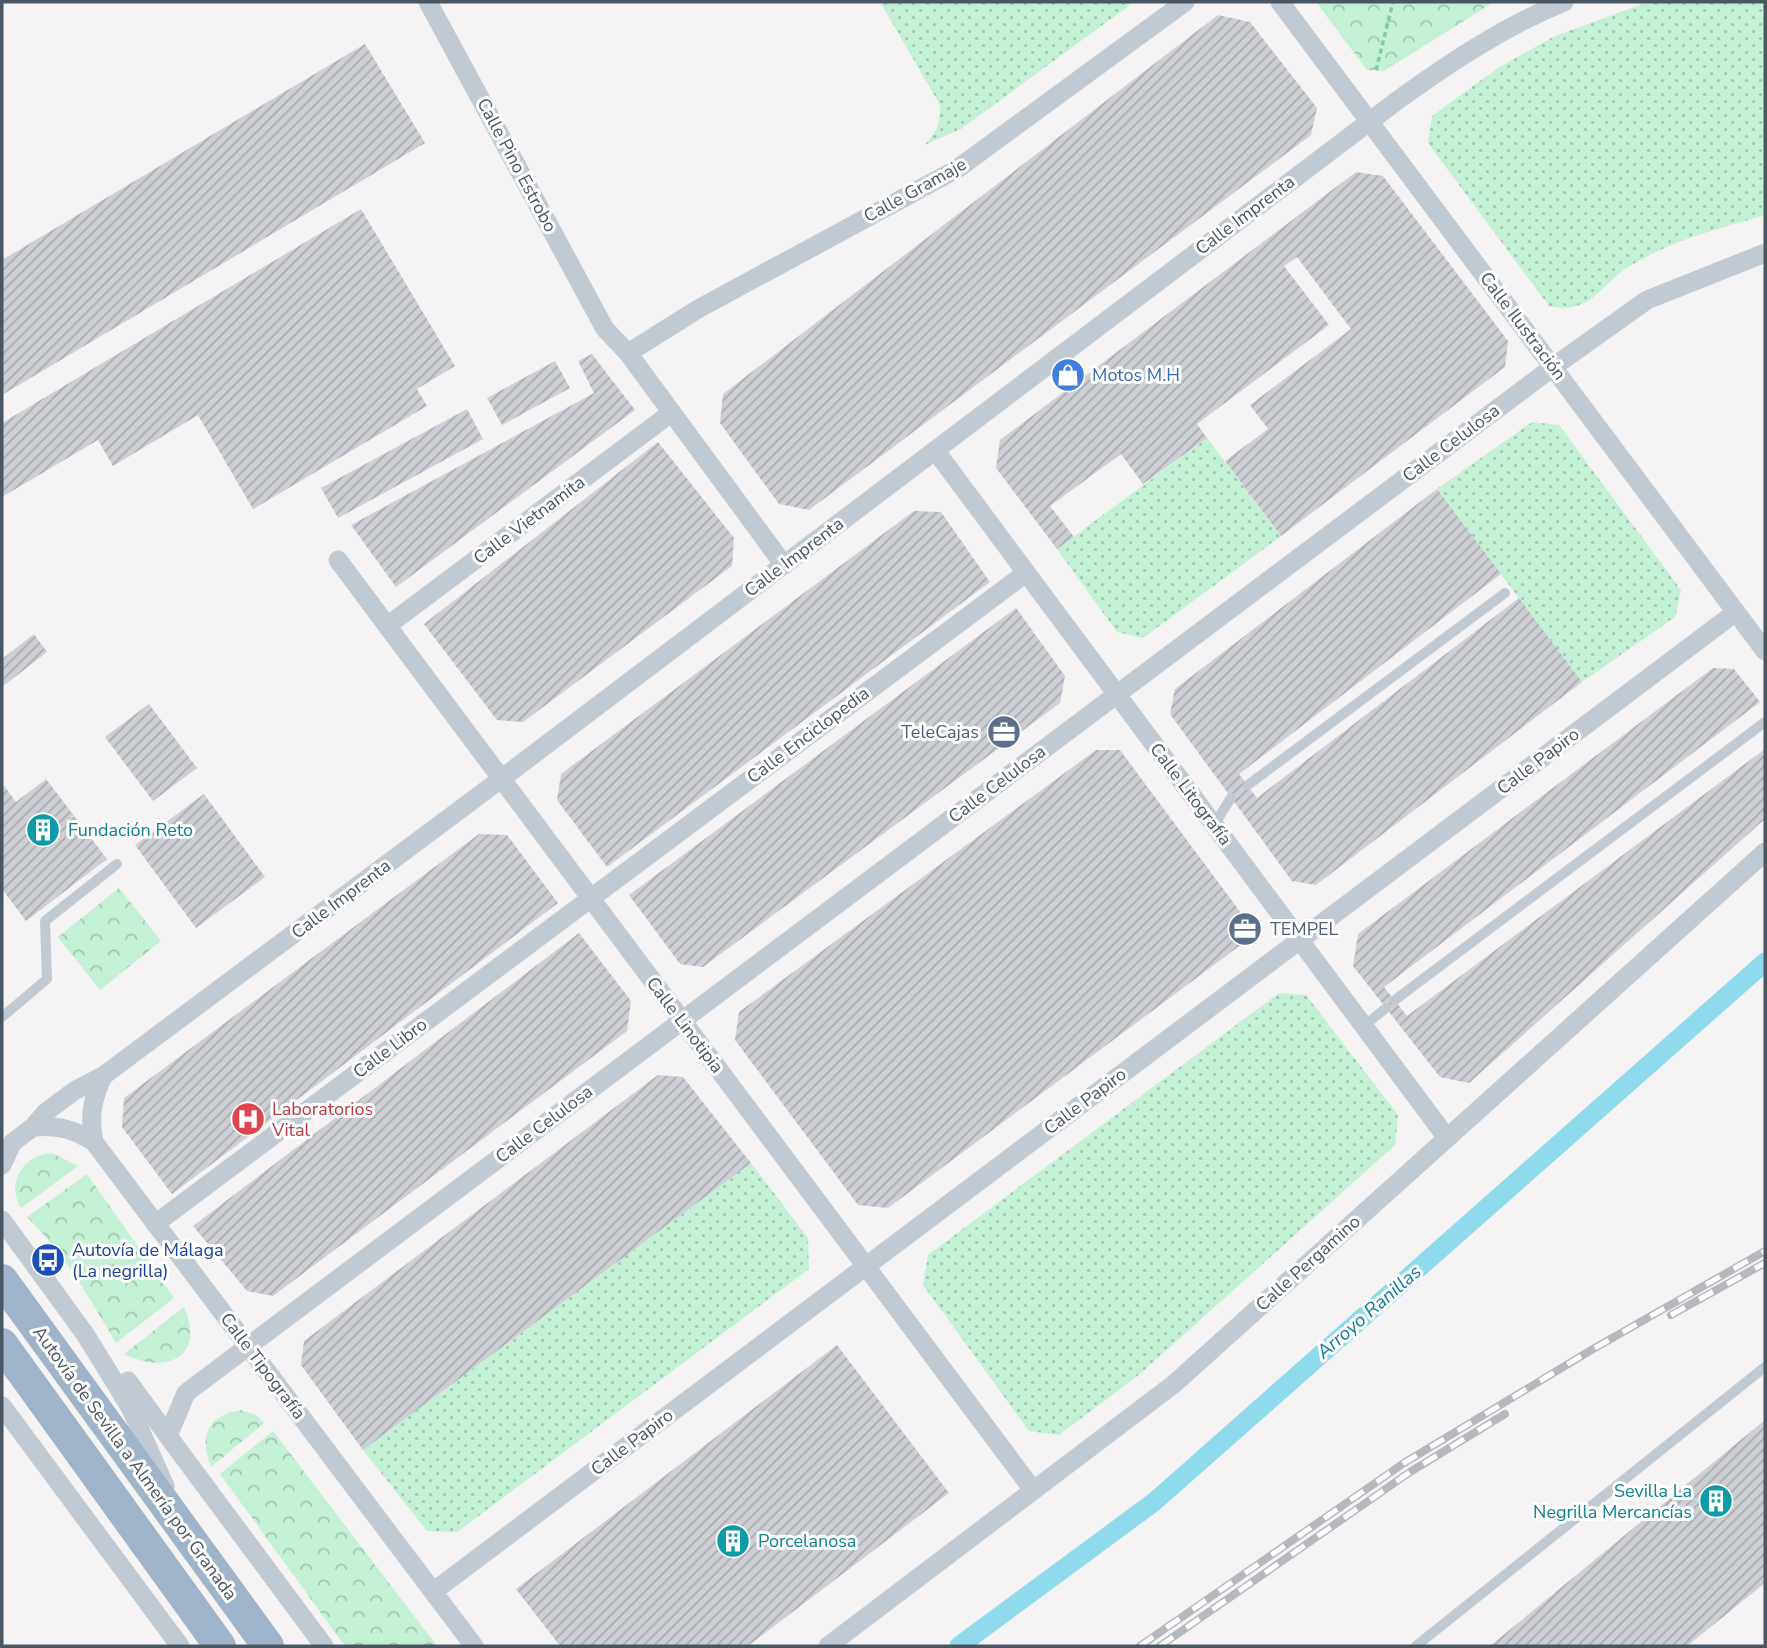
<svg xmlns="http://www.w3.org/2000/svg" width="1767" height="1648" viewBox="0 0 1767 1648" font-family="'Nunito Sans',sans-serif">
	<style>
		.grass { fill: url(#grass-dots) }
		.park { fill: url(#park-crowns) }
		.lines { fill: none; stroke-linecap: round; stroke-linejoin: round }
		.canal { stroke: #90daee; stroke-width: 19 }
		.building { fill: url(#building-hatch) }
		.path { stroke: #7ad0a6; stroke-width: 3.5; stroke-dasharray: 5 3.5; stroke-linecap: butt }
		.service { stroke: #c1cad2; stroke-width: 10 }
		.minor { stroke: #c1cad2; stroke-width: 19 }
		.trunk { stroke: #9fb4c9; stroke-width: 32 }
		.rail-casing { stroke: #b5b8bd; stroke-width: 8 }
		.rail { stroke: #fff; stroke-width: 5; stroke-dasharray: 16; stroke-linecap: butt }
		.labels { text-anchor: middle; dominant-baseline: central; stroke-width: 6; stroke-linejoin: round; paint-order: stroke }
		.street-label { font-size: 18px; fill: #4a5661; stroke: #fff }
		.shop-label { font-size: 18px; fill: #366cbe; stroke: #fff; text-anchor: start }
		.service-label { font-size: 18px; fill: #4e5e75; stroke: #fff; text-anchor: end }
		.culture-label { font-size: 18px; fill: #0d838f; stroke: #fff; text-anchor: start }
		.health-label { font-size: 18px; fill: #be3a42; stroke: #fff; text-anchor: start }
		.transit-label { font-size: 18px; fill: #164399; stroke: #fff; text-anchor: start }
		.water-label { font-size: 19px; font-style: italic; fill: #0c7c9b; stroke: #fff }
	</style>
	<defs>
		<pattern id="grass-dots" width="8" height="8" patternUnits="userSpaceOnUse" patternTransform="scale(1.75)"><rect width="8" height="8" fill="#c3f1d5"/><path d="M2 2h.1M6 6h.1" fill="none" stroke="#a0c6b0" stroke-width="1.8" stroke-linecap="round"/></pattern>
		<pattern id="park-crowns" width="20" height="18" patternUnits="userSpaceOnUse" patternTransform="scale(1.75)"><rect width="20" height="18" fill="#c3f1d5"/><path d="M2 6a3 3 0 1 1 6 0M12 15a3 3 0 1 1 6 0" fill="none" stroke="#a0c6b0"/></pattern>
		<pattern id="building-hatch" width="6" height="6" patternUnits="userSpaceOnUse" patternTransform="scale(1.75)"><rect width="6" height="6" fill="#cdcfd5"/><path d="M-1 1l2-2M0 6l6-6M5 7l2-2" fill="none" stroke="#a8abb0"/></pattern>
	</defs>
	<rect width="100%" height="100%" fill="#f5f3f3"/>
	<path class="grass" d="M880,2h254l-173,127 -37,16c13,-13 17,-22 16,-40z
		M1648,2h117v213c-47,14 -93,25 -135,51 -32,20 -38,49 -81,40l-121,-163 4,-27 66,-48 57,-32z
		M1532,422l27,3 122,165 -6,27 -93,65 -145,-193z
		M1207,438l74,98 -138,102 -26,-6 -60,-83z
		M1279,993l27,2 92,120 -3,30 -255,229 -81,61 -30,-4 -106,-146 5,-30z
		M751,1163l57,75 1,31 -352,263 -30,-1 -64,-81z"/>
	<path class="park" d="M1316,2h178l-110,69 -17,-1z
		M119,888l42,53 -61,49 -42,-53z
		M52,1153l26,13 -57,42c-16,-26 3,-53 31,-55z
		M87,1174l87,124 -58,45c-27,-46 -51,-88 -89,-126z
		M184,1307c22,51 -18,68 -60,47z
		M241,1410l15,5 8,8 -53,44c-12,-32 -4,-51 30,-57z
		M273,1431l164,215h-92l-125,-172z"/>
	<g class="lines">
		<path class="canal" d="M959,1646l195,-144 611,-540"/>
	</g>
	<path class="building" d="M1218,15l32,7 67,86 -6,27 -502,375 -30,-6 -59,-81 3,-29z
		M365,44l60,99 -423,252v-135z
		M1356,172l27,4 125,165 -3,26 -224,169 -56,-75 43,-32 -18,-24 101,-76 -54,-72 -13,9 45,59 -132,99 10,14 -64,46 -22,-30 -71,52 24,31 -17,12 -61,-81 4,-28z
		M361,209l94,157 -38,23 10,17 -174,103 -55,-94 -85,51 -15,-26 -96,57v-74z
		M592,354l43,56 -239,177 -45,-62 243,-132 -16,-32z
		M555,361l15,27 -68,37 -15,-27z
		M467,409l16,30 -145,79 -17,-30z
		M658,442l76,96 -2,28 -209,156 -26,-2 -73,-96z
		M1437,489l64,85 -262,200 18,24 262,-200 63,84 -266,203 -24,-4 -122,-167 5,-25z
		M914,511l27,1 49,70 -383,285 -50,-67 4,-26z
		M1016,608l49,68 -5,27 -357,264 -23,-3 -51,-69z
		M34,634l13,18 -45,35v-28z
		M1713,668l21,1 26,33 -376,285 23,29 358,-267v70l-296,264 -29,-6 -87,-111 5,-32z
		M149,704l48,64 -44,33 -48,-64z
		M1096,750h24l124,167 -2,27 -354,264 -30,-3 -123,-165 4,-28z
		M46,779l61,80 -81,62 -24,-32v-106l14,19z
		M204,794l61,83 -69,51 -61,-83z
		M479,834l28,1 51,68 -386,291 -50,-67 2,-29z
		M579,933l52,68 -4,30 -354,265 -26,-5 -54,-65z
		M658,1075l25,2 68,86 -388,287 -62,-85 3,-24z
		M837,1345l112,148 -201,153h-188l-44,-57z
		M1765,1420v163l-78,63h-197z"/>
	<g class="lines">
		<path class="path" d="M1376,70l17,-68"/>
		<path class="service" d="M1248,785l257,-192
			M1214,825l17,-27
			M1395,1000l370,-278
			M2,1017l45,-38 -2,-58 72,-57
			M1364,1026l22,-18
			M1416,1646l349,-279"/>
		<path class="minor" d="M428,2l177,327 23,24 156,212
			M1280,2l485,649
			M628,353l70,-44 259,-140 228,-167
			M935,450l512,688
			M338,560l695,930
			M387,626l284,-213
			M103,1076c-11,24 -14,40 -9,66l380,504
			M33,1127c25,-2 40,2 61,15
			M2,1165l10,-22 21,-16 13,-15 28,-21 29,-15 398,-297 897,-679c53,-38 105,-73 166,-98
			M2,1220l83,114 45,73 35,79
			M155,1224l871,-651
			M128,1381l40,55
			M2,1406l178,240
			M434,1591l1302,-979
			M324,1646l-156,-210 18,-43 1367,-1026 94,-67 118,-47
			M828,1646l346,-262 591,-532"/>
		<path class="trunk" d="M2,1280l266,366
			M2,1344l218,302"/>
		<g class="rail-casing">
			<path id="rail" d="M1671,1315l94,-52
				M1140,1646l264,-183 189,-114 172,-98
				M1160,1646l250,-174 95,-58"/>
		</g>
		<use href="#rail" class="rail"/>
	</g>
	<defs>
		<g id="shop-disc" transform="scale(1.75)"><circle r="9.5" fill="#3f7fe0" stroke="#fff"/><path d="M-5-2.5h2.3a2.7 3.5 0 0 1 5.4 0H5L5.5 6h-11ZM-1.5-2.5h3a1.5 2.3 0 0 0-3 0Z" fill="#fff"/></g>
		<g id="office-disc" transform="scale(1.75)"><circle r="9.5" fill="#5c6f8a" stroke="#fff"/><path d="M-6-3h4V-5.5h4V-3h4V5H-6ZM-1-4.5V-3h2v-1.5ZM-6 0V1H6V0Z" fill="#fff"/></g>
		<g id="building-disc" transform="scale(1.75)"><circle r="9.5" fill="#0f9aa8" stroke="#fff"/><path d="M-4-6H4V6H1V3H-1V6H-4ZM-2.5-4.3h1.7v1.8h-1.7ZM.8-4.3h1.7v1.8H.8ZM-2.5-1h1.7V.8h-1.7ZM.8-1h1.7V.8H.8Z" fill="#fff"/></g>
		<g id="hospital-disc" transform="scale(1.75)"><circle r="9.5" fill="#e0444e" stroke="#fff"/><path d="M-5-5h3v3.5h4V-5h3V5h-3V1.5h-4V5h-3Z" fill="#fff"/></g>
		<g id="bus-disc" transform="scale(1.75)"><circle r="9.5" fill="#1a4fb4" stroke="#fff"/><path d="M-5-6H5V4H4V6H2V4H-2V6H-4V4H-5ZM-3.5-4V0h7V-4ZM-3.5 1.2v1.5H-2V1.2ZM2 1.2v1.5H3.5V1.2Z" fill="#fff"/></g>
	</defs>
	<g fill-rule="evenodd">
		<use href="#shop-disc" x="1068" y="375"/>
		<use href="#office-disc" x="1004" y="732"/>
		<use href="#building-disc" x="43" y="830"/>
		<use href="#office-disc" x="1245" y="929"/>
		<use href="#hospital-disc" x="248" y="1119"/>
		<use href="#bus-disc" x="48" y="1260"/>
		<use href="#building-disc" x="1716" y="1501"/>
		<use href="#building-disc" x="733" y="1541"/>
	</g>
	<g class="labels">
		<g class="street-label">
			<text transform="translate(517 165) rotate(62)">Calle Pino Estrobo</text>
			<text transform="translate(915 190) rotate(-29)">Calle Gramaje</text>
			<text transform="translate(1245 215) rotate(-37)">Calle Imprenta</text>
			<text transform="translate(1523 326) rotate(53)">Calle Ilustración</text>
			<text transform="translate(1451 443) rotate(-37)">Calle Celulosa</text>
			<text transform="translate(529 520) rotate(-37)">Calle Vietnamita</text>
			<text transform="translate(794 557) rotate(-37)">Calle Imprenta</text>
			<text transform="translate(808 735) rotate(-37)">Calle Enciclopedia</text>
			<text transform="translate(1538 761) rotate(-37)">Calle Papiro</text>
			<text transform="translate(997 784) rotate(-37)">Calle Celulosa</text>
			<text transform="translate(1191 794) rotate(53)">Calle Litografía</text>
			<text transform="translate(341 899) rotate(-37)">Calle Imprenta</text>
			<text transform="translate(685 1025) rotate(53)">Calle Linotipia</text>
			<text transform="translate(390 1048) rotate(-37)">Calle Libro</text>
			<text transform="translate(1085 1101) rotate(-37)">Calle Papiro</text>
			<text transform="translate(544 1124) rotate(-37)">Calle Celulosa</text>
			<text transform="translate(1308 1263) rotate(-42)">Calle Pergamino</text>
			<text transform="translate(263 1366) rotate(53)">Calle Tipografía</text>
			<text transform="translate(632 1442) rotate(-37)">Calle Papiro</text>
			<text transform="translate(135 1463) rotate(54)">Autovía de Sevilla a Almería por Granada</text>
		</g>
		<g class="shop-label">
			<text x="1092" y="375">Motos M.H</text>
		</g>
		<g class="service-label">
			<text x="979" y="732">TeleCajas</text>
			<text x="1270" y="929" text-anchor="start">TEMPEL</text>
		</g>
		<g class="culture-label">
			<text x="68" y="830">Fundación Reto</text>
			<text x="1692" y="1491" text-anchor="end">Sevilla La<tspan x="1692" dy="21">Negrilla Mercancías</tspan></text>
			<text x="758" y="1541">Porcelanosa</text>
		</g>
		<g class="health-label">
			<text x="272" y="1109">Laboratorios<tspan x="272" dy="21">Vital</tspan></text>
		</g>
		<g class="transit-label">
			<text x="72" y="1250">Autovía de Málaga<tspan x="72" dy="21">(La negrilla)</tspan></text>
		</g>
		<g class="water-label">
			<text transform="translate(1369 1312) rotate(-41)">Arroyo Ranillas</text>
		</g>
	</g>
	<rect width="1767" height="1648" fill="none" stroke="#4a5661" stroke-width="7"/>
</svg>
